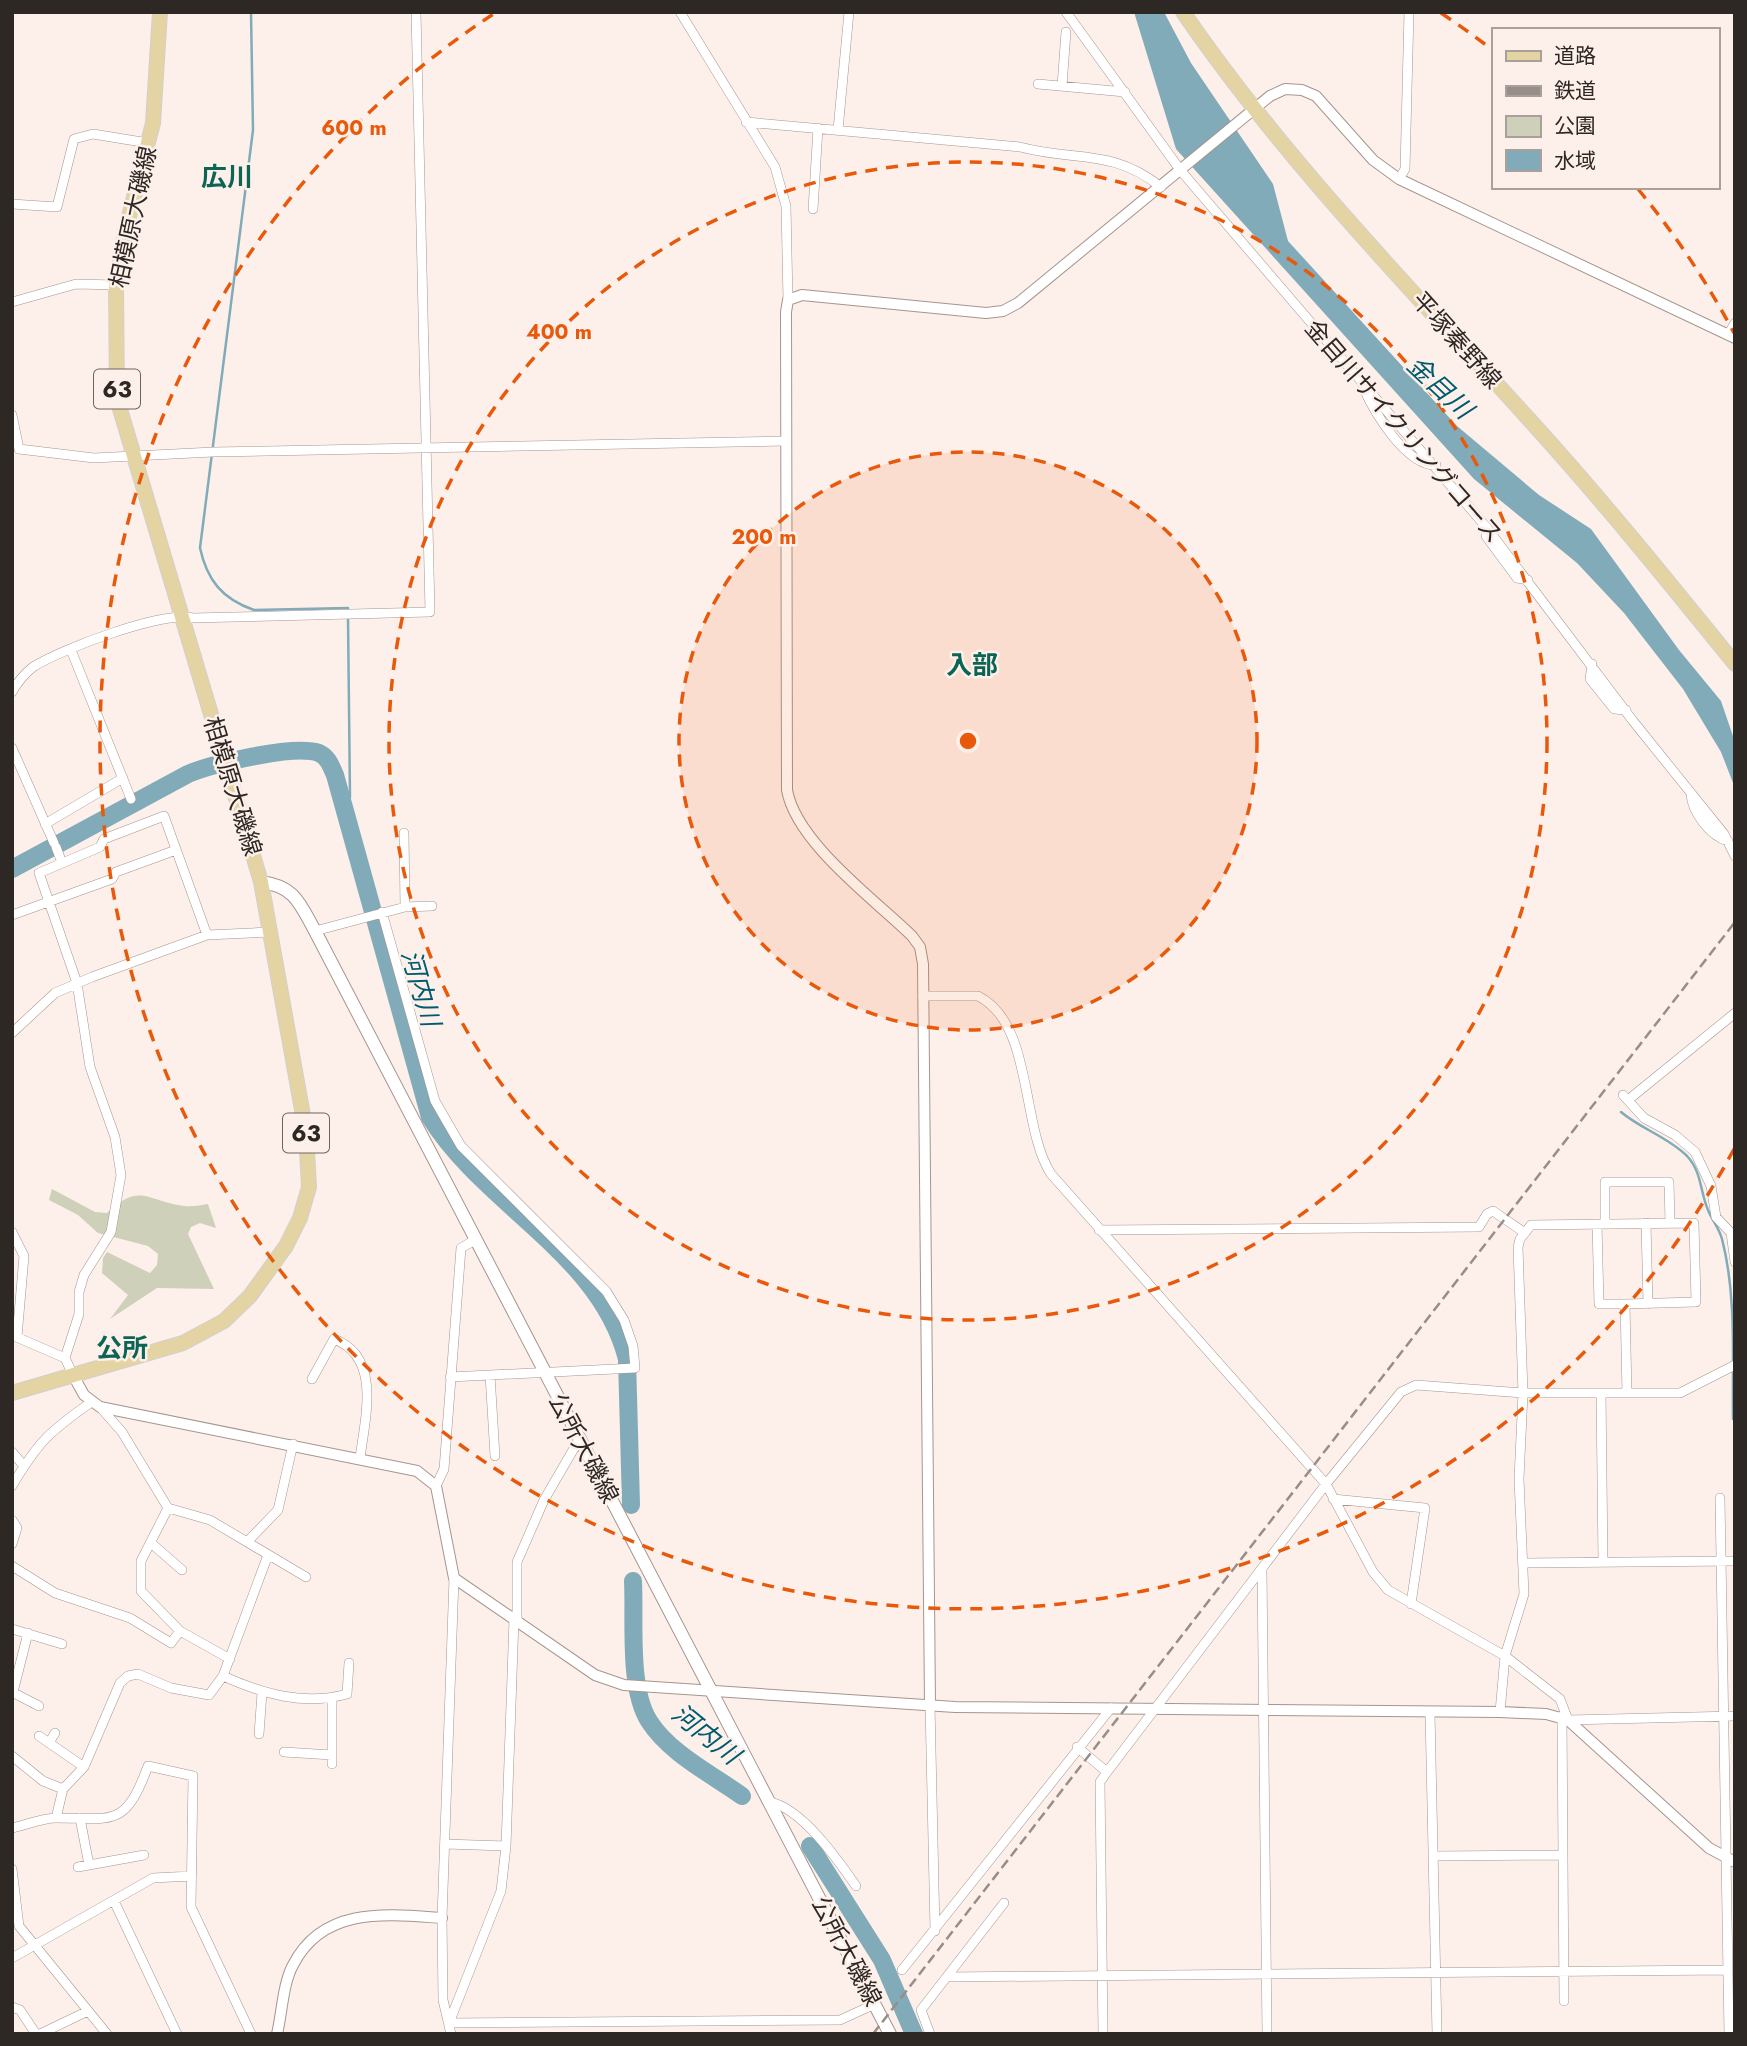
<svg xmlns="http://www.w3.org/2000/svg" width="1747" height="2046" viewBox="0 0 1747 2046" font-family="Jost,'Noto Sans JP',sans-serif">
	<style>
		.green { fill: #ced0b9 }
		.water { fill: #81abb9 }
		.lines { fill: none; stroke-linecap: round; stroke-linejoin: round }
		.stream { stroke: #81abb9; stroke-width: 2.5 }
		.river { stroke: #81abb9; stroke-width: 18 }
		.minor-casing { stroke: #a5958e; stroke-width: 10 }
		.tertiary-casing { stroke: #a5958e; stroke-width: 12 }
		.secondary-casing { stroke: #a5958e; stroke-width: 14 }
		.primary-casing { stroke: #d1d0cf; stroke-width: 16 }
		.minor { stroke: #fff; stroke-width: 9 }
		.tertiary { stroke: #fff; stroke-width: 10 }
		.secondary { stroke: #fff; stroke-width: 12 }
		.primary { stroke: #e4d4a3; stroke-width: 14 }
		.rail { stroke: #978d89; stroke-width: 2.5; stroke-dasharray: 10 5; stroke-linecap: butt }
		.ring { fill: none; stroke: #e8590c; stroke-width: 3.5; stroke-dasharray: 12 9 }
		.labels { text-anchor: middle; dominant-baseline: central; stroke-width: 5; stroke-linejoin: round; paint-order: stroke }
		.shield { fill: #fdf0ea; stroke: #6c6460; stroke-width: 2 }
		.shield-label { font-size: 23px; font-weight: bold; fill: #2e2825 }
		.street-label { font-size: 24px; fill: #2e2825; stroke: #fdf0ea }
		.neighbourhood-label { font-size: 26px; font-weight: bold; fill: #0c6455; stroke: #fdf0ea }
		.water-label { font-size: 26px; font-style: italic; fill: #005b6f; stroke: #fdf0ea }
		.centre { fill: #e8590c; stroke: #fdf0ea; stroke-width: 3.5 }
		.ring-label { font-size: 21px; text-anchor: middle; font-weight: bold; fill: #e8590c; stroke: #fdf0ea; stroke-width: 5; stroke-linejoin: round; paint-order: stroke }
	</style>
	<rect width="100%" height="100%" fill="#fdf0ea"/>
	<path class="green" d="M52,1189l43,23 12,1c34,-32 40,-11 78,-7 7,1 16,-1 23,-2l8,24 -16,-5 -9,4 -3,7 26,55 -57,-1 -47,31 18,-24 -26,-22 1,-15 4,-6 43,21 7,-8 1,-11 -10,-8 -50,-13 -20,-18 -29,-15z"/>
	<path class="water" d="M1134,12h30l27,51 82,121 15,57 169,185 82,69 52,34 88,121 42,51 14,41v46l-14,-36 -38,-63 -59,-76 -47,-50 -103,-84 -298,-330z"/>
	<g class="lines">
		<path class="stream" d="M251,12l2,118 -53,418c7,32 22,51 54,62l94,-2v3
			M343,803l7,-6 -2,-179
			M1621,1112c20,17 47,25 66,44 15,16 13,36 21,54 4,10 11,18 14,29 15,58 10,121 11,180"/>
		<path class="river" d="M12,869l176,-95c24,-10 107,-30 131,-21 9,4 12,13 16,22l95,342c55,89 170,136 197,242l4,146
			M633,1581c2,39 -5,107 16,140 20,32 64,54 93,75
			M810,1846l72,114 32,74"/>
		<g class="minor-casing">
			<path id="minor" d="M680,12l95,155 11,39 2,94
				M1066,12l115,159 306,357 146,193 91,113 11,22
				M1038,84l87,8
				M1062,86l4,-54
				M746,122l274,25c56,15 92,1 141,40
				M838,130l11,-118
				M1399,179l6,-10 4,-157
				M12,204l45,3 17,-68 19,-5 55,9
				M813,209l5,-81
				M12,302l64,-18 40,1
				M1728,335l7,-12
				M1363,387c11,25 43,79 73,78
				M12,415l7,34 75,9 119,-6 572,-11
				M1487,528l-1,8 31,42 11,2
				M71,650l60,149
				M1592,664l-2,15 24,30 12,1
				M12,692c5,-9 12,-18 21,-25 28,-18 129,-56 160,-49l237,-6 -14,-600
				M12,748l42,95
				M1691,794c1,18 19,42 37,47
				M45,824l78,-46
				M404,833l1,74
				M56,847l6,16
				M382,912l53,189 26,45 145,145 18,29 9,26 2,22 -185,9
				M12,915l100,-36 4,-7 60,-22
				M315,931l90,-24 27,-1
				M923,996h55c56,28 42,130 73,178l275,310 47,88 15,18 117,66 55,43 8,21 167,-4
				M12,1033l43,-40 37,-16 115,-42 63,-3
				M1623,1095l21,23 31,17 20,17 16,34 5,31 15,16 4,29
				M1628,1100l107,-87
				M1646,1223l2,81
				M1597,1224l2,80h26
				M1605,1224v-42h64l1,41
				M1099,1230l380,-3 8,-13 6,-3 32,22
				M12,1232l12,24 -7,81
				M14,1336l51,22 8,17
				M65,1358l14,-44v-22l5,-17 27,-43 10,-57 -6,-38 -25,-70 -13,-84 -38,-110 61,-26 4,-8 60,-23 43,119
				M490,1375l5,81
				M312,1379l22,-40c48,18 31,79 26,119
				M1601,1393l2,169
				M100,1407l22,25 46,76 42,12 96,57
				M12,1452l12,14
				M12,1486c26,-44 37,-54 78,-83
				M436,1486l8,-17 17,-221 14,-8
				M1720,1498l9,536
				M1333,1499l92,9 -14,96
				M168,1508l-27,53v30l39,40 50,28
				M12,1520l5,8 -5,16
				M247,1542l31,-32 15,-66
				M151,1543l31,27
				M1523,1563l212,-2
				M12,1566l43,27 75,25 41,25 9,-12
				M1262,1569l5,465
				M514,1619l-8,227 -5,45 -52,132 391,-3 35,-16
				M517,1621v-59l27,-62 36,-62
				M12,1629l50,15
				M223,1676c40,18 81,30 124,18l2,-31
				M12,1692l27,14
				M13,1692l15,-59
				M332,1698v66
				M930,1705l5,226
				M1500,1712l5,-56 19,-62 -5,-115 4,-86 -5,-146 2,-8 11,-14 163,-2 2,79 -71,2 2,89
				M1430,1713l7,321
				M1562,1716l2,285
				M259,1734l3,-41
				M39,1736l45,31
				M49,1743l6,-10
				M1077,1747l30,25 -7,10 3,252
				M284,1752l48,3
				M12,1756l31,25 20,8
				M1107,1772l219,-288 75,-92 15,-7 107,8h157l55,-28
				M769,1802c32,5 69,58 87,84
				M56,1818l7,-29 21,-22 36,-84 8,-7 10,-2 33,14 38,7 14,-19 45,-121
				M80,1818l9,47
				M12,1828c14,-3 30,-10 44,-10 58,0 69,10 92,-52l45,10 -2,131 60,127
				M445,1844l61,2
				M1435,1856l128,-1
				M78,1867l66,-12
				M12,1869l7,57 88,108
				M114,1901l63,133
				M12,1958l141,-80 39,-2
				M902,1970l209,-262
				M947,1977l781,-7
				M12,2007l8,3 16,24
				M40,2034l48,-23
				M451,2034l-8,-34 -1,-82 12,-340
				M930,2034l-9,-24 83,-107"/>
		</g>
		<g class="tertiary-casing">
			<path id="tertiary" d="M73,1375l11,20 16,12 317,64 19,15 18,92 141,97 29,10 331,22 545,5 46,2 22,6 141,128 26,14
				M930,1705l-7,-741 -3,-17 -8,-11c-38,-37 -116,-94 -125,-146l-1,-478 2,-12 14,-5 184,18 17,-2 15,-8 252,-207 15,-7 17,1 14,6 57,64 26,19 336,159
				M277,2034c5,-21 6,-51 16,-69 30,-59 94,-51 149,-47"/>
		</g>
		<g class="secondary-casing">
			<path id="secondary" d="M261,882c34,4 39,22 54,49l575,1103"/>
		</g>
		<g class="primary-casing">
			<path id="primary" d="M1183,12c100,146 225,274 343,404 73,80 141,164 209,248
				M12,1393l171,-50 41,-22 26,-25 36,-50 14,-28 9,-31 -3,-55 -45,-250 -144,-483 -1,-114 9,-53 28,-109 7,-111"/>
		</g>
		<use href="#minor" class="minor"/>
		<use href="#tertiary" class="tertiary"/>
		<use href="#secondary" class="secondary"/>
		<use href="#primary" class="primary"/>
		<path class="rail" d="M873,2034l862,-1112"/>
	</g>
	<circle cx="968" cy="741" r="289" fill="#e8590c" fill-opacity=".12"/>
	<g class="ring">
		<circle cx="968" cy="741" r="289"/>
		<circle cx="968" cy="741" r="579"/>
		<path d="M1734 1149A868 868 0 1 1 495 13M1441 13A868 868 0 0 1 1490 48M1638 189A868 868 0 0 1 1734 333"/>
	</g>
	<g class="labels">
		<g class="shield">
			<rect x="94" y="369.5" width="46" height="39" rx="5"/>
			<rect x="283" y="1113.5" width="46" height="39" rx="5"/>
		</g>
		<g class="shield-label">
			<text x="117" y="389">63</text>
			<text x="306" y="1133">63</text>
		</g>
		<g class="street-label">
			<text transform="translate(133 217) rotate(-78)">相模原大磯線</text>
			<text transform="translate(1457 340) rotate(48)">平塚秦野線</text>
			<text transform="translate(1404 431) rotate(49)">金目川サイクリングコース</text>
			<text transform="translate(233 786) rotate(73)">相模原大磯線</text>
			<text transform="translate(584 1448) rotate(62)">公所大磯線</text>
			<text transform="translate(847 1951) rotate(62)">公所大磯線</text>
		</g>
		<g class="neighbourhood-label">
			<text x="227" y="177">広川</text>
			<text x="972" y="665">入部</text>
			<text x="122" y="1348">公所</text>
		</g>
		<g class="water-label">
			<text transform="translate(1440 387) rotate(43)">金目川</text>
			<text transform="translate(421 988) rotate(74)">河内川</text>
			<text transform="translate(706 1734) rotate(39)">河内川</text>
		</g>
	</g>
	<circle cx="968" cy="741" r="10" class="centre"/>
	<g class="ring-label">
		<text x="354" y="135">600 m</text>
		<text x="559" y="339">400 m</text>
		<text x="764" y="544">200 m</text>
	</g>
	<rect width="1747" height="2046" fill="none" stroke="#2e2825" stroke-width="28"/>
	<rect x="1492" y="28" width="228" height="161" fill="#fdf0ea" stroke="#aaa09b" stroke-width="2"/>
	<rect x="1506" y="51" width="35" height="10" fill="#e4d4a3" stroke="#aaa09b" stroke-width="2"/>
	<text x="1554" y="63" font-size="21" fill="#2e2825">道路</text>
	<rect x="1506" y="86" width="35" height="10" fill="#978d89" stroke="#aaa09b" stroke-width="2"/>
	<text x="1554" y="98" font-size="21" fill="#2e2825">鉄道</text>
	<rect x="1506" y="116" width="35" height="21" fill="#ced0b9" stroke="#aaa09b" stroke-width="2"/>
	<text x="1554" y="133" font-size="21" fill="#2e2825">公園</text>
	<rect x="1506" y="150" width="35" height="21" fill="#81abb9" stroke="#aaa09b" stroke-width="2"/>
	<text x="1554" y="168" font-size="21" fill="#2e2825">水域</text>
</svg>
